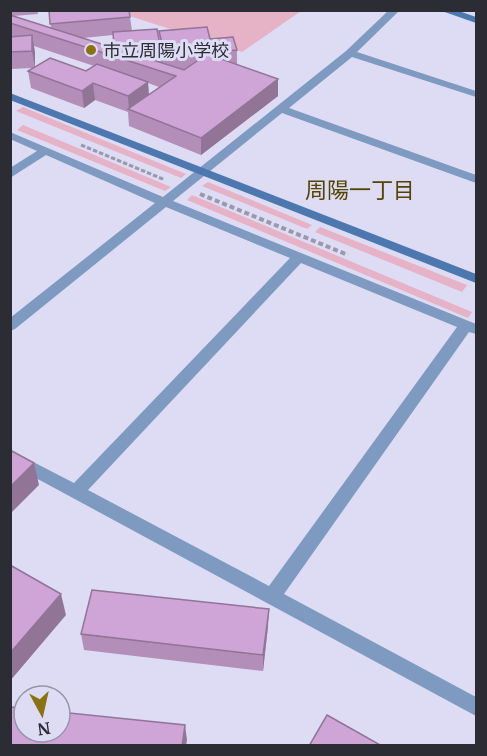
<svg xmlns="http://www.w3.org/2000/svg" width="487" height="756" viewBox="0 0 487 756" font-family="Merriweather,'Noto Sans JP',serif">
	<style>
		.green { fill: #e6b2c6 }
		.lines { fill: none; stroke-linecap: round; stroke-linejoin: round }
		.path-far1 { stroke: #9999ab; stroke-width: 3; stroke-dasharray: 4.5 2; stroke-linecap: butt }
		.path { stroke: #9999ab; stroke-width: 4; stroke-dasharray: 5 3; stroke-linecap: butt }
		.street { fill: #7e9ac0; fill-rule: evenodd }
		.secondary { fill: #4d78af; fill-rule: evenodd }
		.wall { fill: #b28eb9; fill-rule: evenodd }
		.shaded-wall { fill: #917496 }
		.building { fill: #cfa5d7; stroke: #917496; stroke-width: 1.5 }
		.poi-dot { fill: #8a7214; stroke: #dddcf4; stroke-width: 2 }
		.labels { text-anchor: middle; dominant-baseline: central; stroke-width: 6; stroke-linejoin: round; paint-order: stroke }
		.far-poi-label { font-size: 18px; fill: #2c2c35; stroke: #dddcf4; text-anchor: start }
		.neighbourhood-label { font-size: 22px; fill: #544401; stroke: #dddcf4 }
	</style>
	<rect width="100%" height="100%" fill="#dddcf4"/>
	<path class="green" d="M114,11h187l-59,41z
		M23,107l163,67 -5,4 -165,-67z
		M23,125l148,62 -6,4 -148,-61z
		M208,182l104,43 -5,4 -105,-43z
		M192,195l280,117 -4,6 -281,-118z
		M320,227l147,58 -5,7 -147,-60z"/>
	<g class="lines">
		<path class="path-far1" d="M81,145l84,35"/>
		<path class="path" d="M200,194l148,61"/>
		<path class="street" d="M389,10h11l-43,42 119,39v6l-124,-40 -63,51 187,67v8l-194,-70 -109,88 303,123v10l-7,-2 -185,262 192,103v19l-466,-252v-14l64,33 216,-225 -124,-51 -151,122 -5,2v-13l145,-115 -109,-48 -36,23v-10l27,-17 -27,-12v-7l153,65 183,-146zM301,263l156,64 -188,259 -181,-96z"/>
		<path class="secondary" d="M439,10h17l20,7v6z
			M10,93l466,181v9l-466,-183z"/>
	</g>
	<path class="wall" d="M10,10h27l1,4 -25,2 38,12 -2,-18 81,7 2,14 28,12 -1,-12 51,8 27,11v15l41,31 -77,59 -72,-29 -1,-14 -33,-12 -11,8 -53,-20 -3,-17 6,-3 -24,1zM113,35l1,13 -31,-10zM34,46l60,20 -8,5 -51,-4zM148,83l11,4 -10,7z
		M268,626l-5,45 -179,-21 -3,-16z"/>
	<path class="shaded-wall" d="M32,35l3,17v16l-3,-17z
		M278,79v17l-77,59v-17z
		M148,82l1,17 -20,11 -1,-14z
		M93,83l2,17 -11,8 -2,-17z
		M34,463l5,22 -29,29v-27z
		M61,594l5,21 -56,66v-28z
		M269,609l-1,17 -5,45v-16z
		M185,725l2,15 -1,6h-4z"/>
	<path class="building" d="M49,10h80l1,7 -80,7z
		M10,15l104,33 -1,-16 44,-3 4,21 -33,2 56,18 23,-16 71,25 -77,59 -73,-29 48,-33 -166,-53z
		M207,27l3,12 23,-2 4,13 -72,6 -6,-25z
		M32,35v16l-22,1v-15z
		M50,58l36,13 11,-7 51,18 -20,14 -35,-13 -11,8 -54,-20z
		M10,450l24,13 -24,24z
		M10,565l51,29 -51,59z
		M92,590l177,19 -6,46 -182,-21z
		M10,707l14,1v24h36v-20l125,13 -3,21h-172z
		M327,715l55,31h-73z"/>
	<circle class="poi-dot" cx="91" cy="50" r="6"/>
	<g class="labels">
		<g class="far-poi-label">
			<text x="103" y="50">市立周陽小学校</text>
		</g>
		<g class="neighbourhood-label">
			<text x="360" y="190">周陽一丁目</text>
		</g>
	</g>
	<rect width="487" height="756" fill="none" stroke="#2c2c35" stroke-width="24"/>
	<g transform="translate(42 714) rotate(172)"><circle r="28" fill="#dddcf4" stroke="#9696a8" stroke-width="1.5"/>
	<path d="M0-4.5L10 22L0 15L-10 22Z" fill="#8a7214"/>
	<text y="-9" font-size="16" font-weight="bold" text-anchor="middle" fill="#2c2c35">N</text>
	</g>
</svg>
